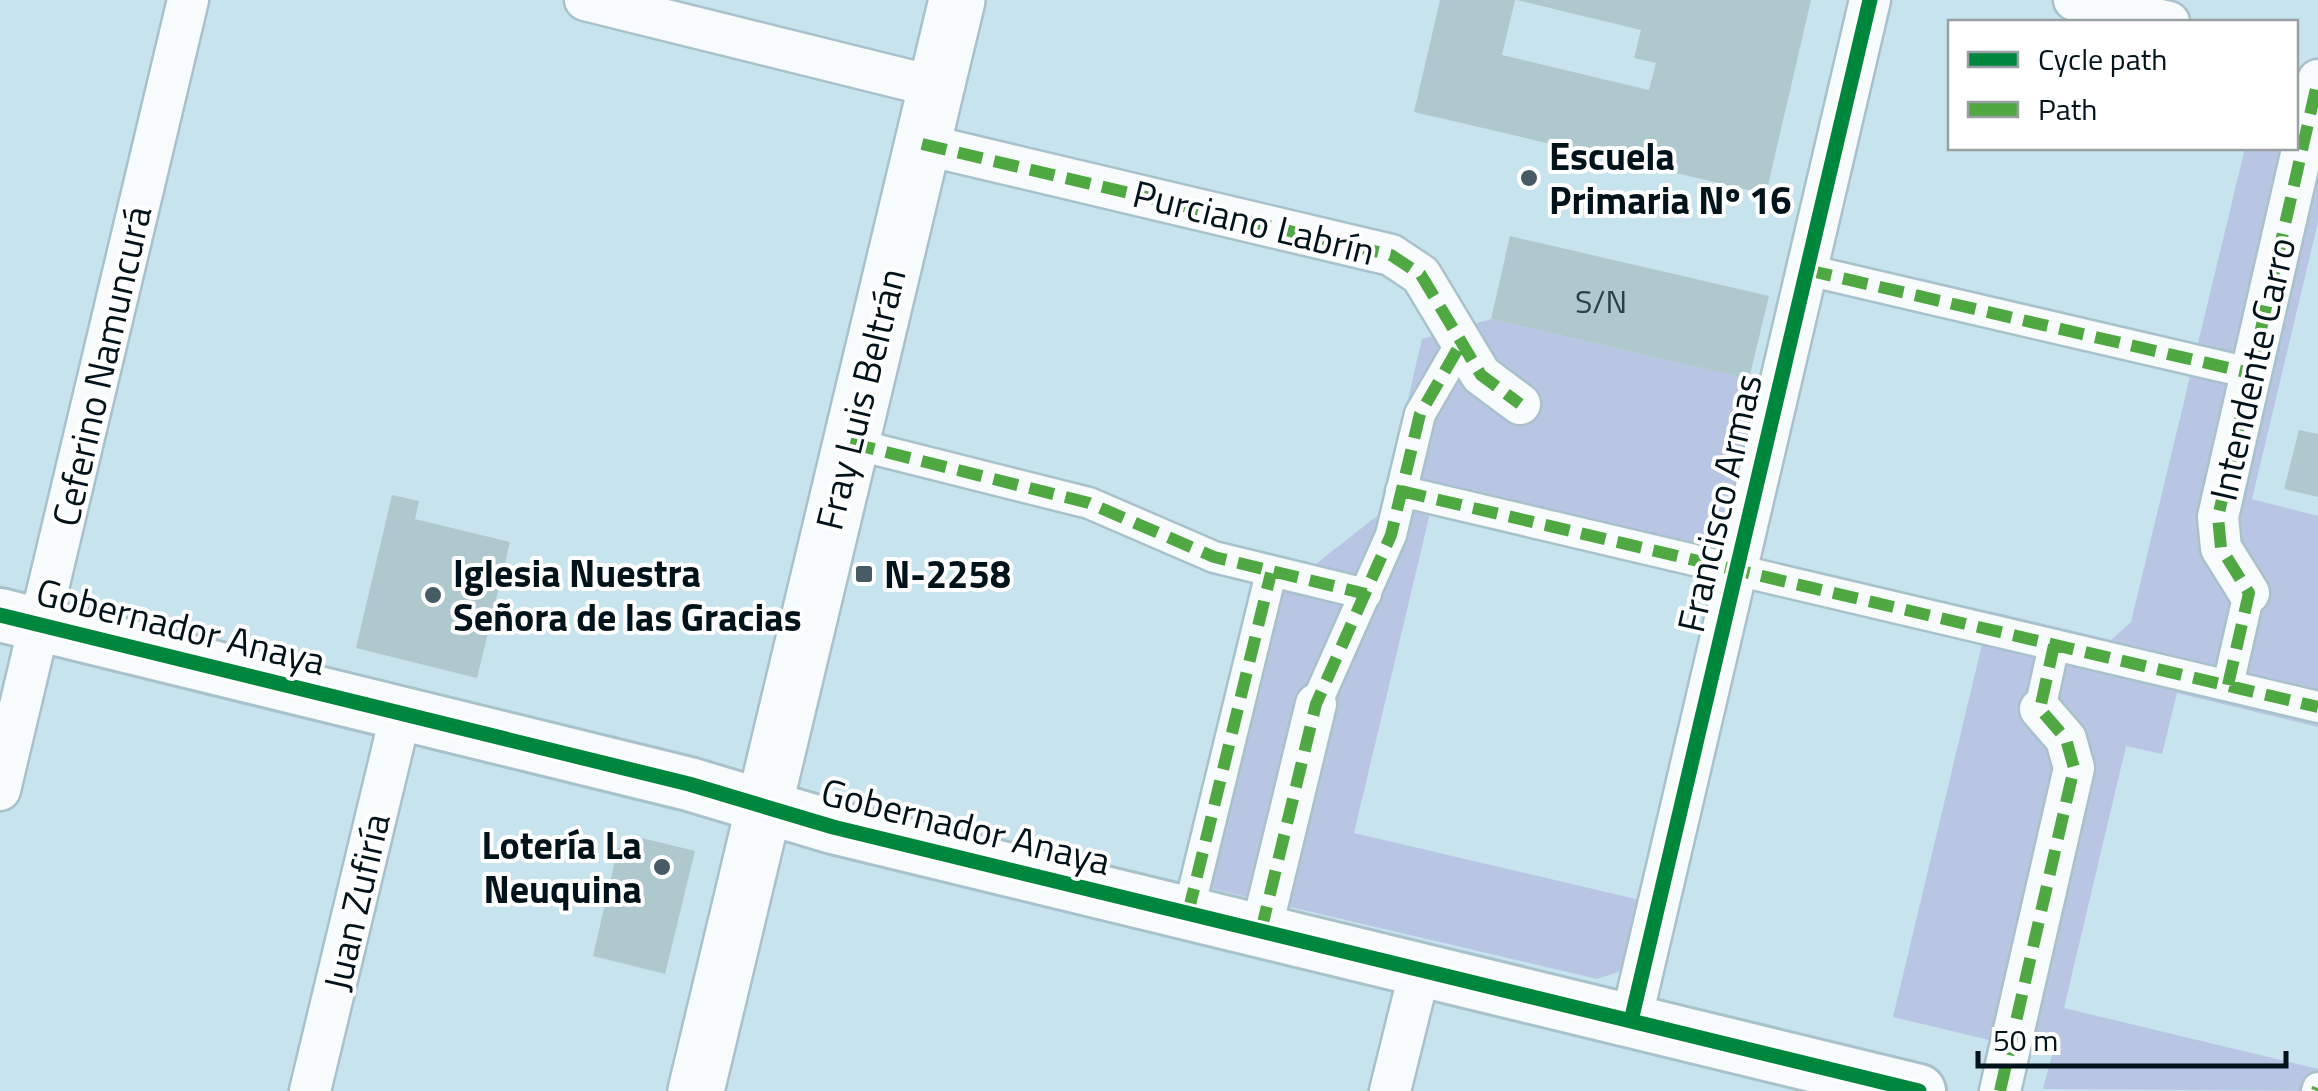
<svg xmlns="http://www.w3.org/2000/svg" width="2318" height="1091" viewBox="0 0 2318 1091" font-family="'Titillium Web',sans-serif">
	<style>
		.green { fill: #b8c6e3 }
		.building { fill: #aec8ce }
		.lines { fill: none; stroke-linecap: round; stroke-linejoin: round }
		.pedestrian-casing { stroke: #a8c1ca; stroke-width: 35 }
		.minor-casing { stroke: #a8c1ca; stroke-width: 45 }
		.tertiary-casing { stroke: #a8c1ca; stroke-width: 58 }
		.secondary-casing { stroke: #a8c1ca; stroke-width: 60 }
		.pedestrian { stroke: #f7fbfc; stroke-width: 30 }
		.minor { stroke: #f7fbfc; stroke-width: 40 }
		.tertiary { stroke: #f7fbfc; stroke-width: 52 }
		.secondary { stroke: #f7fbfc; stroke-width: 55 }
		.quiet { stroke: #4fa842; stroke-width: 12; stroke-dasharray: 25 12; stroke-linecap: butt }
		.cycleway-casing { stroke: #fff; stroke-width: 21 }
		.cycleway { stroke: #00873e; stroke-width: 15 }
		.poi-dot { fill: #465b64; stroke: #fff; stroke-width: 4 }
		.labels { text-anchor: middle; dominant-baseline: central; stroke-width: 8; stroke-linejoin: round; paint-order: stroke }
		.number-label { font-size: 32px; fill: #2c4047 }
		.poi-label { font-size: 38px; font-weight: bold; fill: #00121a; stroke: #fff; text-anchor: start }
		.street-label { font-size: 38px; fill: #00121a; stroke: #fff }
	</style>
	<rect width="100%" height="100%" fill="#c7e3ed"/>
	<path class="green" d="M2318,125v97l-66,277 66,17v211l-141,-34 -15,61 -36,-8 -62,262 254,61v22l-275,-2 9,-34 -159,-38 97,-406 121,29 20,-18 114,-474h51z
		M1491,319l272,63 -46,197 -287,-66 -76,320 286,67 -16,64 -6,8 -21,7 -413,-97 68,-268 130,-102 40,-173z"/>
	<path class="building" d="M1440,0h75l-13,55 147,35 7,-27 -22,-5 7,-28 -124,-30h294l-45,194 -352,-82z
		M1510,236l259,60 -20,83 -258,-60z
		M2299,430l19,4v63l-34,-8z
		M392,495l27,6 -4,18 95,23 -33,136 -121,-30z
		M642,838l53,13 -30,123 -72,-18 25,-108 21,5z"/>
	<g class="lines">
		<g class="pedestrian-casing">
			<path id="pedestrian" d="M1807,270l443,103
				M850,443l239,60 125,54 152,37
				M1401,491l917,216
				M2228,685l21,-92
				M1316,704l75,-169 29,-121 40,-69
				M2040,709l14,-64
				M1188,913l83,-340
				M2317,1091l1,-3"/>
		</g>
		<g class="minor-casing">
			<path id="minor" d="M585,0l351,87
				M2074,0l95,22
				M922,144l469,111 30,20 60,100 39,29
				M2249,593l-28,-45 -3,-31 100,-437
				M0,790l188,-790
				M1261,931l55,-227
				M1631,1021l239,-1021
				M310,1091l91,-378
				M1390,1091l30,-121
				M2000,1091l74,-323 -8,-29 -26,-30"/>
		</g>
		<g class="tertiary-casing">
			<path id="tertiary" d="M0,615l689,169 144,43 1086,264"/>
		</g>
		<g class="secondary-casing">
			<path id="secondary" d="M696,1091l261,-1091"/>
		</g>
		<use href="#pedestrian" class="pedestrian"/>
		<use href="#minor" class="minor"/>
		<use href="#tertiary" class="tertiary"/>
		<use href="#secondary" class="secondary"/>
		<path class="quiet" d="M922,144l469,111 30,20 60,100 39,29
			M1807,270l443,103
			M850,443l239,60 125,54 152,37
			M1401,491l917,216
			M2228,685l21,-92 -28,-45 -3,-31 100,-437
			M1188,913l83,-340
			M1261,931l55,-227 75,-169 29,-121 40,-69
			M2000,1091l74,-323 -8,-29 -26,-30 14,-64
			M2317,1091l1,-3"/>
		<g class="cycleway-casing">
			<path id="cycleway" d="M0,615l689,169 144,43 1086,264
				M1631,1021l239,-1021"/>
		</g>
		<use href="#cycleway" class="cycleway"/>
	</g>
	<g class="poi-dot">
		<circle cx="1529" cy="178" r="10"/>
		<rect x="854" y="564" width="20" height="20" rx="5"/>
		<circle cx="433" cy="595" r="10"/>
		<circle cx="662" cy="867" r="10"/>
	</g>
	<g class="labels">
		<g class="number-label">
			<text x="1601" y="301">S/N</text>
		</g>
		<g class="poi-label">
			<text x="1549" y="156">Escuela<tspan x="1549" dy="44">Primaria Nº 16</tspan></text>
			<text x="453" y="573">Iglesia Nuestra<tspan x="453" dy="44">Señora de las Gracias</tspan></text>
			<text x="884" y="574">N-2258</text>
			<text x="642" y="845" text-anchor="end">Lotería La<tspan x="642" dy="44">Neuquina</tspan></text>
		</g>
		<g class="street-label">
			<text transform="translate(1254 222) rotate(14)">Purciano Labrín</text>
			<text transform="translate(101 366) rotate(-77)">Ceferino Namuncurá</text>
			<text transform="translate(2252 369) rotate(-77)">Intendente Carro</text>
			<text transform="translate(860 399) rotate(-76)">Fray Luis Beltrán</text>
			<text transform="translate(1719 503) rotate(-77)">Francisco Armas</text>
			<text transform="translate(181 626) rotate(14)">Gobernador Anaya</text>
			<text transform="translate(966 826) rotate(14)">Gobernador Anaya</text>
			<text transform="translate(356 902) rotate(-77)">Juan Zufiría</text>
		</g>
	</g>
	<rect x="1948" y="20" width="350" height="130" fill="#ffffff" stroke="#99a0a3" stroke-width="2.5"/>
	<rect x="1968" y="52" width="50" height="15" fill="#00873e" stroke="#99a0a3" stroke-width="2.5"/>
	<text x="2038" y="70" font-size="30" fill="#00121a">Cycle path</text>
	<rect x="1968" y="102" width="50" height="15" fill="#4fa842" stroke="#99a0a3" stroke-width="2.5"/>
	<text x="2038" y="120" font-size="30" fill="#00121a">Path</text>
	<path d="M1978 1051v15h308v-15" fill="none" stroke="#00121a" stroke-width="5"/>
	<text x="1993" y="1051" font-size="30" fill="#00121a" stroke="#ffffff" stroke-width="8" paint-order="stroke">50 m</text>
</svg>
